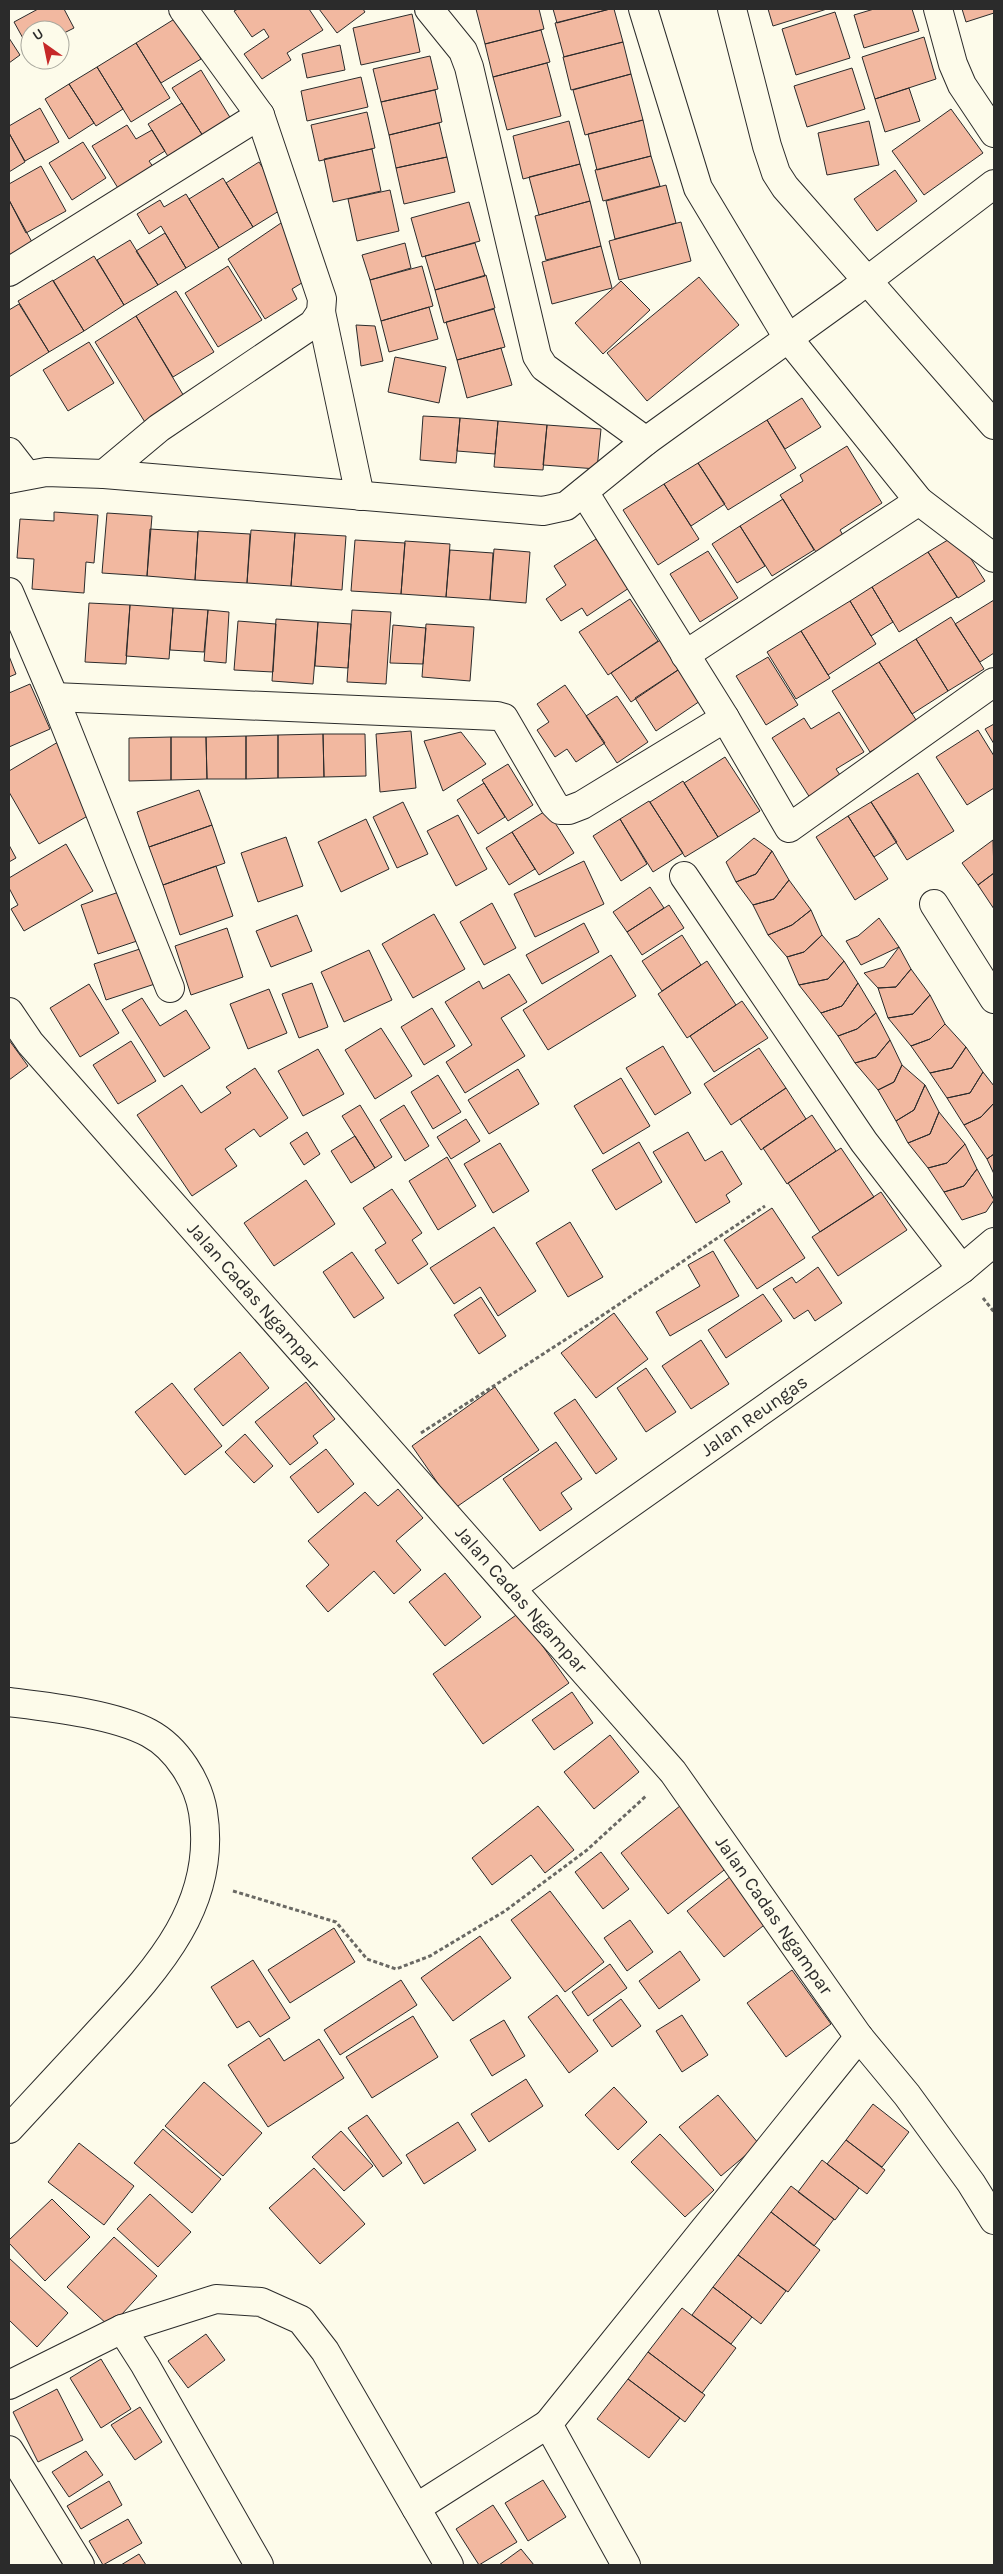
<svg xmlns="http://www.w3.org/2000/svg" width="1003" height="2574" viewBox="0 0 1003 2574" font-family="Karla,sans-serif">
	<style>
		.building { fill: #f2b8a0; stroke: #2b2b2b }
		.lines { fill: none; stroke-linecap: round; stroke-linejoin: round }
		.minor-casing { stroke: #2b2b2b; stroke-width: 30 }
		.primary-casing { stroke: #2b2b2b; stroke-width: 30 }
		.path { stroke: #6a6964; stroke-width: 3; stroke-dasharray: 4 2.5; stroke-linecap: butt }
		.minor { stroke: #fdfbea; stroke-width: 28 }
		.primary { stroke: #fdfbea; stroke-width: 28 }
		.labels { text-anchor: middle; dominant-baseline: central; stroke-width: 4; stroke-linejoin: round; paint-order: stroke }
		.street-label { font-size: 19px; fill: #2b2b2b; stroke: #fdfbea }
	</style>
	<rect width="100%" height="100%" fill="#fdfbea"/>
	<path class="building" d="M38,9h26l10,19 -14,7v-5h-30v21l-16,-29z
		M238,9h71l14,21 -36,23 4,7 -29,19 -18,-25 25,-17 -5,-8 -12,8 -18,-26z
		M319,9h44l2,3 -28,21z
		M476,9h63l5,20 -59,15z
		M553,9h57l-53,14z
		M610,9h4l9,33 -59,15 -9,-34z
		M768,9h59l-54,17z
		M874,9h38l7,22 -55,17 -10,-33z
		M962,9h32v4l-28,9z
		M835,12l15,46 -54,17 -14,-46z
		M412,14l8,38 -59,13 -8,-37z
		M176,18l25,41 -40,24 -25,-40z
		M541,30l9,32 -57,15 -8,-33z
		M924,37l12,42 -61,20 -13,-42z
		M9,38l11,17 -11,8z
		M623,42l8,32 -60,16 -8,-33z
		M136,43l34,55 -39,24 -34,-55z
		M340,45l5,25 -38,8 -5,-24z
		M430,56l8,33 -57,13 -8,-33z
		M547,63l14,53 -54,14 -14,-53z
		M97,67l26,42 -27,17 -27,-42z
		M852,68l13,41 -58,18 -13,-41z
		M201,70l30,49 -28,17 -31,-48z
		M631,74l12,46 -58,15 -12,-45z
		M361,77l7,30 -61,14 -6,-30z
		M69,84l25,39 -25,16 -24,-40z
		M909,88l11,33 -35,11 -10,-33z
		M435,90l7,32 -53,13 -8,-33z
		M182,103l21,33 -34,22 -21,-34z
		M40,108l19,34 -34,19 -16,-28v-7z
		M951,109l32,44 -59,42 -32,-44z
		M367,112l8,36 -56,13 -8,-36z
		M643,120l8,36 -54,14 -9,-36z
		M569,121l11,43 -57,15 -10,-43z
		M869,121l10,44 -52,10 -9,-42z
		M439,123l8,34 -51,11 -7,-33z
		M127,125l9,14 16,-9 13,21 -16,10 7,10 -35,22 -29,-47z
		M9,133l16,29 -16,10z
		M83,142l23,36 -34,22 -23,-37z
		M372,149l9,42 -48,11 -9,-43z
		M651,156l9,30 -57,15 -8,-31z
		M447,157l8,35 -51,12 -8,-36z
		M259,162l28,44 -34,21 -27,-44z
		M580,164l10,37 -51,14 -10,-38z
		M41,166l25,45 -40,22 -17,-33v-16z
		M895,170l22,31 -40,30 -23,-32z
		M223,178l30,49 -34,21 -30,-49z
		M666,185l10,38 -61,16 -9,-38z
		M390,190l9,41 -42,10 -9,-42z
		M186,194l33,54 -33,20 -25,-42 -12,8 -12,-20 23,-14 4,7z
		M9,200l23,42 -23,13z
		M590,201l11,45 -55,14 -11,-44z
		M469,202l11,39 -58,16 -11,-39z
		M681,222l10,39 -72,19 -10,-39z
		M281,223l32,53 -21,13 5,10 -32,20 -37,-60z
		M165,233l21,35 -28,17 -22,-34z
		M130,240l28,45 -34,20 -27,-45z
		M405,243l6,25 -41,12 -8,-25z
		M475,243l10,33 -50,14 -10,-34z
		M601,246l11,42 -60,16 -10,-42z
		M94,256l30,49 -40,26 -31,-50z
		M228,266l34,54 -44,27 -33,-54z
		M422,266l11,40 -52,15 -11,-41z
		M486,275l9,33 -51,15 -9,-33z
		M699,277l40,48 -92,76 -40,-48z
		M53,280l31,51 -35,21 -31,-51z
		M621,281l29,29 -47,44 -28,-31z
		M176,291l38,61 -41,25 -37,-61z
		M19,304l30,48 -40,25v-67z
		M429,307l9,32 -49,13 -8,-31z
		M494,309l11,38 -48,13 -11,-38z
		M136,316l52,87 -40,24 -53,-85z
		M356,325l19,1 8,35 -22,5z
		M89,342l25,41 -46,28 -25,-41z
		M501,348l11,37 -45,13 -10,-38z
		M395,357l51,10 -7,36 -51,-11z
		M802,398l19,29 -36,22 -18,-29z
		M423,416l37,2 -4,45 -36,-3z
		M460,418l38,3 -3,33 -38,-3z
		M767,420l29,48 -68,42 -30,-47z
		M498,421l49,4 -4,45 -49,-3z
		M547,425l54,4 -4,40 -54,-4z
		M847,446l35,57 -42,27 8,14 -27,16 -41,-65 23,-14 -3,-6z
		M698,463l27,41 -34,22 -27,-42z
		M664,484l35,55 -41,26 -35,-55z
		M783,499l31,51 -42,26 -32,-50z
		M54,512l44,3 -4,48 -8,-1 -2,31 -52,-4 2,-30 -17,-1 3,-39 34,2z
		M107,513l45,3 -5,60 -45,-3z
		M740,526l25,40 -28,17 -25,-39z
		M150,529l48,3 -3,48 -48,-4z
		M251,530l44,3 -4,53 -44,-3z
		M198,531l52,3 -3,49 -52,-3z
		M295,533l51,3 -4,54 -51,-4z
		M956,535l29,46 -27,17 -30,-46z
		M596,539l33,49 -42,28 -5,-8 -21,13 -15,-22 20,-14 -12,-19z
		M355,540l50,3 -4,51 -50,-3z
		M405,541l45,3 -4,53 -45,-3z
		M494,549l36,3 -4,51 -36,-3z
		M450,550l43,3 -3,47 -44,-3z
		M708,551l30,47 -38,24 -30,-48z
		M928,552l29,45 -58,35 -27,-45z
		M872,587l21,35 -22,14 -21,-35z
		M630,599l28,42 -50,34 -29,-43z
		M994,600v53l-14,9 -25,-38z
		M850,601l26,43 -48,31 -27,-44z
		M89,603l41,2 -4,59 -41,-2z
		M130,605l43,3 -4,51 -43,-3z
		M173,608l35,2 -4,42 -34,-2z
		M208,610l21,2 -3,51 -22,-2z
		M352,610l39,2 -5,72 -39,-2z
		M951,617l33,52 -36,22 -32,-52z
		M276,619l42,3 -5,62 -41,-3z
		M238,621l38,3 -3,48 -39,-2z
		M318,622l33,2 -3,44 -33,-2z
		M426,624l48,3 -4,54 -48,-4z
		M393,625l33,3 -3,36 -33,-1z
		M801,631l29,47 -34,21 -29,-47z
		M662,639l19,29 -50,34 -20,-29z
		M916,639l32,52 -36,23 -33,-52z
		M9,656l7,18 -7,3z
		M768,657l30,48 -32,20 -30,-49z
		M879,662l39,61 -48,29 -38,-61z
		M681,668l22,31 -47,32 -21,-33z
		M30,684l20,45 -41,18v-54z
		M565,685l40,58 -29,19 -9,-13 -12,8 -18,-27 12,-8 -12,-18z
		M617,696l31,46 -31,21 -31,-47z
		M839,712l25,40 -28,17 8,12 -32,20 -40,-63 32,-20 7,11z
		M994,724v20l-9,-15z
		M978,730l16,26v32l-27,17 -31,-48z
		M411,731l5,57 -36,4 -4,-58z
		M461,732l25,32 -43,27 -19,-50z
		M323,734l1,43 -46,1v-43z
		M323,734h42l1,42 -42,1z
		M278,735v43l-32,1v-43z
		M246,736v43h-39l-1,-42z
		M171,737v43l-42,1v-43z
		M171,737h35l1,42 -36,1z
		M58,742l40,68 -59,34 -30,-52v-21z
		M725,757l35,54 -42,26 -34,-54z
		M508,764l25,41 -25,16 -26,-41z
		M918,773l36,58 -47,29 -36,-58z
		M683,781l35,56 -33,20 -35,-55z
		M484,783l21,34 -27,17 -21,-34z
		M199,790l13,35 -63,22 -12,-35z
		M649,801l34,52 -30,19 -33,-53z
		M403,802l25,52 -31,14 -24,-51z
		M871,802l26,40 -23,15 -26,-41z
		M547,810l27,43 -35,22 -27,-43z
		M458,815l29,54 -31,17 -29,-55z
		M848,816l40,63 -33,21 -39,-63z
		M366,819l23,50 -48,23 -23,-50z
		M620,819l27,45 -26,17 -28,-45z
		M212,825l13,38 -62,22 -14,-38z
		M512,832l23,37 -26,16 -23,-37z
		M286,837l17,49 -45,16 -17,-49z
		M754,838l18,13 -16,23 -20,8 -10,-20z
		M993,840l1,33 -16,12 -16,-22z
		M66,844l27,47 -69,40 -13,-22 7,-4 -9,-17v-10z
		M9,845l7,13 -7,4z
		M772,851l17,29 -15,19 -21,6 -17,-23 20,-8z
		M584,861l20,43 -69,33 -21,-43z
		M216,866l17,50 -53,19 -17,-50z
		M994,873v36l-16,-24z
		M789,880l22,30 -19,15 -24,10 -15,-30 21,-6z
		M650,887l14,21 -37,24 -14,-20z
		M122,891l18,49 -42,14 -17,-49z
		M492,903l24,45 -32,17 -24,-43z
		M669,905l15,23 -42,27 -15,-23z
		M811,910l11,25 -18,17 -17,5 -19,-22 24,-10z
		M434,914l31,55 -52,29 -31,-54z
		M297,915l15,36 -41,16 -15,-36z
		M879,918l20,29 -38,18 -15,-24 12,-5z
		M584,923l15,29 -57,32 -16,-29z
		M227,928l16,49 -52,18 -16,-49z
		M682,935l19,30 -39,26 -20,-30z
		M822,935l22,26 -16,18 -29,6 -12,-28 17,-5z
		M149,946l12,36 -55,18 -12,-36z
		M899,947l12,22 -15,18 -18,1 -14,-15 20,-6z
		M369,950l23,50 -48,22 -23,-50z
		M611,955l25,41 -88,54 -25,-40z
		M707,961l29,44 -49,33 -29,-44z
		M844,961l14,22 -16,23 -21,7 -22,-28 29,-6z
		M911,969l19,26 -17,19 -25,4 -10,-30 18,-1z
		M509,974l18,28 -26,16 24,38 -60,37 -19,-31 26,-17 -27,-43 34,-21 4,8z
		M312,983l16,44 -29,11 -17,-44z
		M858,983l18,30 -19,16 -19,7 -17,-23 21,-7z
		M89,984l30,49 -39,24 -30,-49z
		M269,989l18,44 -39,16 -18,-45z
		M930,995l15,29 -15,15 -19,7 -23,-28 25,-4z
		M142,998l18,28 26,-16 24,38 -46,29 -42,-67z
		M742,1001l26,37 -54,34 -24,-36z
		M432,1008l23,38 -31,19 -23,-38z
		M876,1013l14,27 -14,17 -21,6 -17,-27 19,-7z
		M945,1024l21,23 -14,21 -22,5 -19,-27 19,-7z
		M381,1028l31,48 -37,23 -30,-49z
		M9,1040l19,26 -19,14z
		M890,1040l12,25 -8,17 -16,8 -23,-27 21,-6z
		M131,1041l25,40 -38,23 -25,-39z
		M663,1046l28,47 -36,22 -29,-47z
		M966,1047l17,25 -13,21 -23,5 -17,-25 22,-5z
		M759,1048l27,40 -55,37 -27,-41z
		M318,1049l26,45 -41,22 -25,-45z
		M902,1065l23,20 -11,25 -18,11 -18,-31 16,-8z
		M255,1068l33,50 -28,19 -6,-8 -29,20 12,17 -45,30 -55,-81 45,-30 19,28 30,-20 -5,-6z
		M518,1069l21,35 -50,30 -21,-34z
		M983,1072l11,14v17l-13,14 -17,8 -17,-27 23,-5z
		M438,1075l23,37 -28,17 -22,-37z
		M621,1078l29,48 -47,28 -29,-48z
		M925,1085l14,27 -9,22 -22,9 -12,-22 18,-11z
		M786,1088l20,31 -45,31 -21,-31z
		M994,1103v51l-7,5 -23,-34 17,-8z
		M360,1105l32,52 -17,11 -33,-52z
		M404,1105l25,41 -24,15 -25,-41z
		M939,1112l26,32 -18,19 -19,5 -20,-25 22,-9z
		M812,1115l24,36 -49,33 -24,-36z
		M466,1119l14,22 -29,18 -14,-22z
		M307,1132l13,22 -16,11 -14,-22z
		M688,1132l17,29 17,-10 20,33 -16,11 4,7 -34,21 -43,-71z
		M355,1136l20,32 -24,15 -20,-32z
		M639,1142l23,40 -46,28 -24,-40z
		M500,1143l29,48 -36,22 -29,-49z
		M965,1144l12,25 -13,17 -20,6 -16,-24 19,-5z
		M841,1148l33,49 -54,35 -32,-49z
		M994,1154v20l-7,-15z
		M447,1157l29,49 -38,24 -29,-49z
		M977,1169l17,31 -8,12 -24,8 -18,-28 20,-6z
		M306,1180l29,44 -61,42 -30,-43z
		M392,1189l30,44 -10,7 16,24 -30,20 -23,-34 11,-7 -23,-35z
		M881,1192l26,38 -69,46 -26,-39z
		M772,1208l33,50 -48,31 -33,-49z
		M570,1222l33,55 -35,20 -32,-54z
		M494,1227l42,64 -38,25 -18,-29 -26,17 -24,-36z
		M713,1251l26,45 -69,40 -14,-24 44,-26 -12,-21z
		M352,1252l32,46 -30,20 -31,-46z
		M818,1267l24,36 -27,18 -7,-11 -14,9 -21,-30 19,-12 4,6z
		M763,1294l19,27 -56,37 -18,-28z
		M481,1297l25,39 -27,18 -25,-39z
		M614,1313l34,46 -52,39 -35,-45z
		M701,1340l28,44 -38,25 -29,-43z
		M240,1352l29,36 -46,38 -29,-37z
		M646,1368l30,44 -30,20 -29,-44z
		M306,1382l29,37 -22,17 5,7 -28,22 -35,-43z
		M172,1383l50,63 -37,29 -50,-63z
		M495,1387l44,63 -84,58 -43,-62z
		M575,1399l42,60 -21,15 -42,-61z
		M245,1434l28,32 -19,17 -29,-31z
		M556,1442l26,37 -21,14 11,16 -32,22 -37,-52z
		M326,1449l28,35 -36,29 -28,-36z
		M398,1489l25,29 -27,23 25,29 -27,24 -20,-23 -46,41 -22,-26 23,-21 -21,-24 57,-49 13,14z
		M445,1573l36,44 -36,29 -36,-44z
		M519,1613l50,70 -86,61 -50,-70z
		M572,1692l21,31 -39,27 -22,-30z
		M610,1735l29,37 -45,37 -30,-37z
		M538,1806l36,44 -29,23 -14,-18 -39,30 -20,-27z
		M680,1806l48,61 -60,47 -47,-61z
		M601,1852l28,37 -26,20 -28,-37z
		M731,1876l37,46 -44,35 -37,-46z
		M550,1891l54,71 -39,30 -54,-72z
		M630,1920l23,32 -26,19 -23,-33z
		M334,1928l21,34 -65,41 -22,-33z
		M480,1936l31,42 -58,43 -32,-43z
		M680,1951l20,29 -41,29 -20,-28z
		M253,1960l37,58 -30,19 -11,-16 -12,7 -26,-41z
		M610,1964l17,24 -39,28 -16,-24z
		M792,1970l39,54 -45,33 -39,-54z
		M401,1980l16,25 -77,50 -16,-25z
		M557,1995l41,56 -29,22 -41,-56z
		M621,1999l20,27 -29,21 -19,-27z
		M682,2015l26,40 -26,17 -26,-41z
		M413,2016l25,41 -66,41 -26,-41z
		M504,2020l21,36 -33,20 -22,-36z
		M269,2038l15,23 35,-22 25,39 -76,49 -40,-62z
		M526,2079l17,27 -54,36 -18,-28z
		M204,2082l58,51 -39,43 -58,-50z
		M614,2087l33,35 -29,28 -33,-35z
		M718,2095l41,49 -38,32 -42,-49z
		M873,2104l36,28 -27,35 -36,-27z
		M367,2115l35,48 -19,14 -35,-49z
		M458,2122l18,28 -52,34 -18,-29z
		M163,2129l58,50 -29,34 -58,-50z
		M341,2131l32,35 -29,25 -32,-34z
		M660,2134l54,56 -29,27 -54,-55z
		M846,2140l39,30 -18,24 -40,-30z
		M79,2143l55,43 -30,39 -56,-43z
		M822,2160l37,28 -24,32 -37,-28z
		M314,2168l51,56 -45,40 -51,-56z
		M791,2186l43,33 -20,27 -43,-34z
		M150,2194l41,38 -33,35 -41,-38z
		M52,2199l38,38 -45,44 -36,-38v-3z
		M771,2212l49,38 -32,42 -50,-37z
		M114,2237l43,39 -47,51 -43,-40z
		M738,2255l48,36 -25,33 -48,-37z
		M9,2258l59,55 -31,34 -28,-27z
		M713,2287l39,30 -21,27 -39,-29z
		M682,2308l54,40 -34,45 -54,-41z
		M206,2334l19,26 -37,28 -20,-27z
		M648,2352l57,43 -20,27 -57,-43z
		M101,2359l30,50 -30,19 -31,-50z
		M628,2379l52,39 -31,40 -52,-39z
		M57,2389l26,51 -45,22 -25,-50z
		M140,2407l22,35 -27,18 -24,-35z
		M86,2451l17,24 -34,22 -17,-25z
		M543,2480l23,37 -38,24 -23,-38z
		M109,2481l13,24 -41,24 -14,-23z
		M493,2505l24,37 -38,23 -23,-36z
		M128,2519l14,24 -39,22 -14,-24z
		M521,2549l13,16h-35z
		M139,2554l7,11h-25z"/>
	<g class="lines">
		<g class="minor-casing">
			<g id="minor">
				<path d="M429,9l34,42 6,16 68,289 7,11 102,74"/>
				<path d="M643,9l55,179 90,150 131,163 75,57"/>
				<path d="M732,9l35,137 9,27 9,14 209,238"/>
				<path d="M938,9l15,55 9,21 32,48"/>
				<path d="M9,272l251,-157"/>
				<path d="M321,312l39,184"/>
				<path d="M9,452l17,22"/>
				<path d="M104,474l55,-46 154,-104 8,-12 1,-13 -62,-184 -77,-106"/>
				<path d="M9,479l37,-7 58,2 439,37 23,-5 80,-65 205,-148 143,-109"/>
				<path d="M584,492l141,226 64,110 205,-146"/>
				<path d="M9,592l45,105 116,291"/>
				<path d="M685,655l234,-154"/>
				<path d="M54,697l443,19 7,2 50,86 6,6h9l13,-5 143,-87"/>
				<path d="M684,876l180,266 98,127"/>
				<path d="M934,904l60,95"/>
				<path id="s1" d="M9,1012l21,31 643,729 186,265 48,58 64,88 23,37"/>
				<path id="s2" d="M511,1588l451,-319 32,-27"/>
				<path d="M122,2329l23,36 114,200"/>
				<path d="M9,2385l113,-56 94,-30 45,3 40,18 24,31 124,214"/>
				<path d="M9,2450l71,115"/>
				<path d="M416,2508l132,-84"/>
				<path d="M626,2565l-78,-141 311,-387"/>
			</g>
		</g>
		<g class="primary-casing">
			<path id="primary" d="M9,1702c40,5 105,12 140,31 28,15 49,49 54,79 15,94 -48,159 -107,223 -29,31 -58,63 -87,94"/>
		</g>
		<path class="path" d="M983,1298l11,14
			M421,1433l170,-110 174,-117
			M233,1891l103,31 31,37 29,10 34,-13 75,-45 82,-61 59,-54"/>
		<use href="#minor" class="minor"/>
		<use href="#primary" class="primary"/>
	</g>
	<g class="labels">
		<g class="street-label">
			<text stroke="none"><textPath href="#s1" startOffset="375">Jalan Cadas Ngampar</textPath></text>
			<text stroke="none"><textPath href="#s2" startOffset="298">Jalan Reungas</textPath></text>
			<text stroke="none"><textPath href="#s1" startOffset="780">Jalan Cadas Ngampar</textPath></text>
			<text stroke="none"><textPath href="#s1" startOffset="1185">Jalan Cadas Ngampar</textPath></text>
		</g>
	</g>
	<rect width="1003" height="2574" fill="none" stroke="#2b2b2b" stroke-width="20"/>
	<g transform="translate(45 45) rotate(327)"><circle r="24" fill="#fdfbea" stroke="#a9a89e"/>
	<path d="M0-4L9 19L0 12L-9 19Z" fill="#c62828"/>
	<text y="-8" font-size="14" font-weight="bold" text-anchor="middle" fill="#2b2b2b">U</text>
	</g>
</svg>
